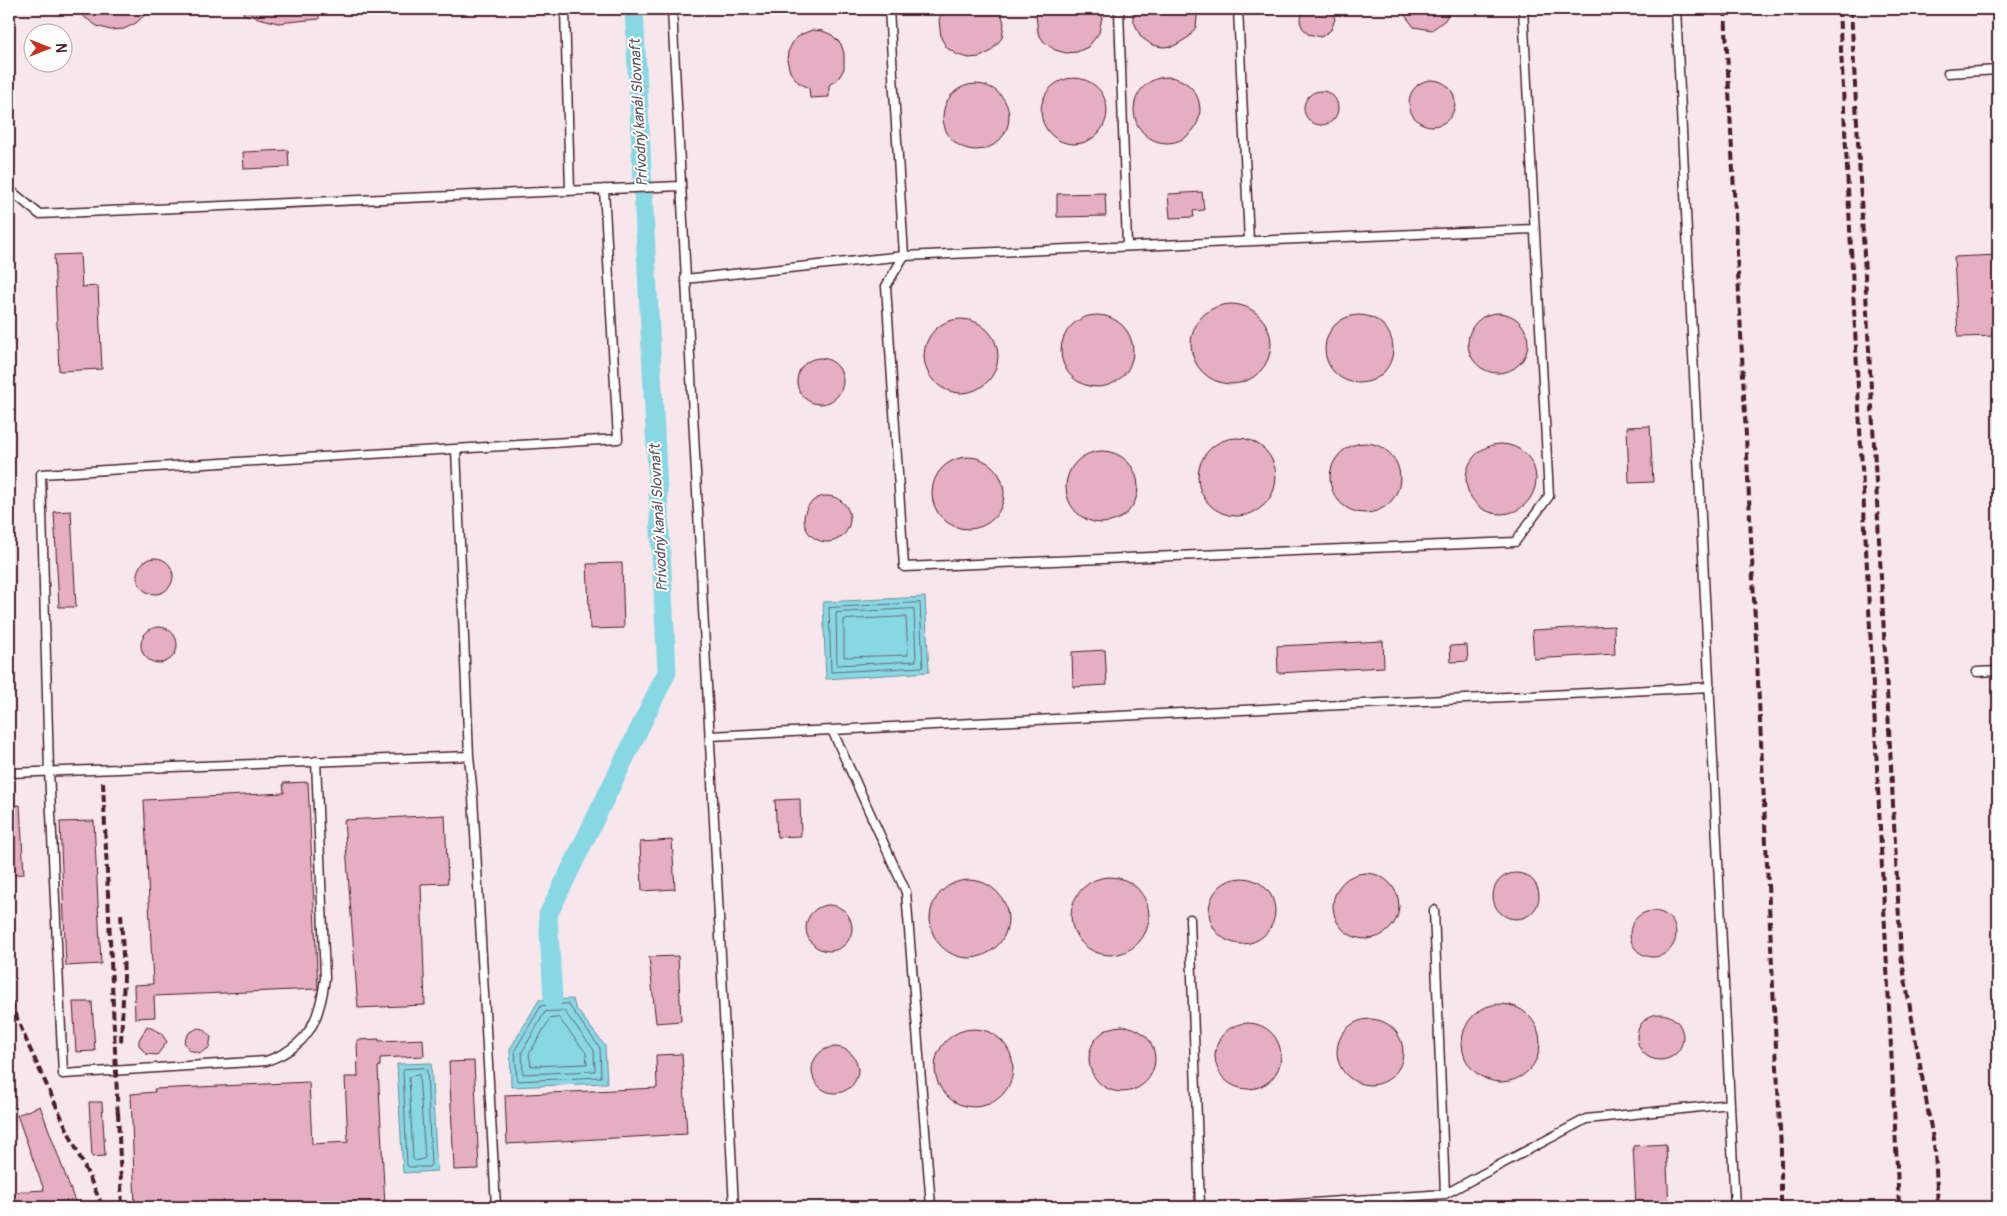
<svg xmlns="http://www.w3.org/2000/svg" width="2007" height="1216" viewBox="0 0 2007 1216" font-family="Pangolin,sans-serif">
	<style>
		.built { fill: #f7e7ed; fill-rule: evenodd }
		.water { fill: #88d8e4; stroke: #6f8e9a }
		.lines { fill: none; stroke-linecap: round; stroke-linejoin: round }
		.shore { stroke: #636975; stroke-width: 1 }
		.canal { stroke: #88d8e4; stroke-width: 19 }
		.building { fill: #e5aec2; stroke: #4a1f2b }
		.service-casing { stroke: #4a1f2b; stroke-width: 11 }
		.service { stroke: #fff; stroke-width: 8 }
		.rail { stroke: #4a1f2b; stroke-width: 4; stroke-dasharray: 8 4; stroke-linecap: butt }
		.labels { text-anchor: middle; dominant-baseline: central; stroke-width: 4; stroke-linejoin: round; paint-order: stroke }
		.water-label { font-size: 15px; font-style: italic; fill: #5d5662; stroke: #fff }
	</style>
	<rect width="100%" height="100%" fill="#fff"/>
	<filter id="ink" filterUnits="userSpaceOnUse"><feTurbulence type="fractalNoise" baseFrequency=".02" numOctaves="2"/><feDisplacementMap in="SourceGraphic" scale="10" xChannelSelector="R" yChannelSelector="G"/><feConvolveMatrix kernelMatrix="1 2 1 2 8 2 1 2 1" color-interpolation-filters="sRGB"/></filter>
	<g filter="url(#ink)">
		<path class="built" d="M9,9h1989v1198h-1989zM32,32h30v30h-30z"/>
		<path class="water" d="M925,597l4,75 -103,7 -3,-77z
			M573,999l2,8 30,39 2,37 -96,4 -1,-38 29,-49z
			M431,1063l6,108 -34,2 -6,-109z"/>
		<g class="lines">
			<path class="shore" d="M920,603l3,64 -92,5 -2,-64z
				M914,609l2,52 -79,4 -1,-52z
				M906,617l2,38 -64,2v-37z
				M568,1004l32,44 1,29 -84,4 -2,-31 26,-44z
				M564,1011l30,39 1,21 -72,3 -1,-22 23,-40z
				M559,1018l27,35 1,11 -56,2 -2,-12 21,-35z
				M424,1068l3,2 4,95 -2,2h-20l-2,-2 -4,-94 2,-2z
				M419,1075l6,83 -9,3 -3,-2 -4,-82z"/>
			<path class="canal" d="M553,999l-5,-84 119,-243 -33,-663"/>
		</g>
		<path class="building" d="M73,9h78l-15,14 -12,6 -14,1 -13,-4z
			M244,9h75v10l-41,4 -35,-9z
			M943,9h57l4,14 -2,15 -12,14 -10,5 -11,1 -11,-3 -11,-7 -6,-10 -2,-18z
			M1038,9h61l3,8 -3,16 -11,14 -11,5 -11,1 -11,-3 -11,-8 -6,-9 -2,-18z
			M1133,9h65l-2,18 -7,10 -15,9 -11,1 -11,-2 -11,-8 -8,-17z
			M1304,9h27l4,10 -4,11 -10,7 -13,-3 -6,-7 -2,-6z
			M1400,9h51l-6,11 -13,10 -18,-3z
			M812,30l11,1 9,4 9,9 3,9v16l-6,10 -9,6v12l-19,1 -1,-10 -10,-5 -9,-11 -3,-12 1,-8 6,-12 8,-6z
			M1134 110a33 33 0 1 1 66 0a33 33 0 1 1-66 0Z
			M1041 111a33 33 0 1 1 66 0a33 33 0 1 1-66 0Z
			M1409 103a23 23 0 1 1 46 0a23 23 0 1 1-46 0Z
			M943 117a33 33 0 1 1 66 0a33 33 0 1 1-66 0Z
			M1304 108a17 17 0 1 1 34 0a17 17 0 1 1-34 0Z
			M288,150l1,17 -45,2 -1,-17z
			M1202,192l2,18 -11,1 1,6 -24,1 -2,-24z
			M1105,193l1,23 -49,1v-23z
			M80,254l2,33 16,-1 4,83 -43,2 -5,-116z
			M1998,255v81l-40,1 -4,-80z
			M1191 344a40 40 0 1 1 80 0a40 40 0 1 1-80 0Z
			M1468 343a30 30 0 1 1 60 0a30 30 0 1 1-60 0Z
			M1061 351a36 36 0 1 1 72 0a36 36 0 1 1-72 0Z
			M1325 349a34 34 0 1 1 68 0a34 34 0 1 1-68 0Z
			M924 356a37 37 0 1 1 74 0a37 37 0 1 1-74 0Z
			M797 381a23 23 0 1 1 46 0a23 23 0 1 1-46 0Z
			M1650,426l3,56 -24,1 -2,-56z
			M1198 477a39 39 0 1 1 78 0a39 39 0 1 1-78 0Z
			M1330 478a35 35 0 1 1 70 0a35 35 0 1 1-70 0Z
			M1466 479a35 35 0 1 1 70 0a35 35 0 1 1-70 0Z
			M1066 487a36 36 0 1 1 72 0a36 36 0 1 1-72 0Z
			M932 493a36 36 0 1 1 72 0a36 36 0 1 1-72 0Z
			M804 519a23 23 0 1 1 46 0a23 23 0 1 1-46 0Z
			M71,511l5,96h-17l-5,-95z
			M137 576a18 18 0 1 1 36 0a18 18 0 1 1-36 0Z
			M622,563l2,65 -34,1 -3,-65z
			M1614,626l1,28 -81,5 -2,-29z
			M141 645a18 18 0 1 1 36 0a18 18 0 1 1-36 0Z
			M1383,641l1,26 -106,6 -1,-27z
			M1467,645l1,16 -17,1 -1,-16z
			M1105,650l2,35 -34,2 -1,-35z
			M308,782l10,207 -164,7 1,21 -20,1 -1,-33 19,-1 -9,-184 140,-7 -1,-10z
			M800,799l1,37 -24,1 -2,-37z
			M20,805l4,69 -15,1v-69z
			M445,815l3,68 -27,1 4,121 -67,3 -14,-188z
			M94,821l7,143 -35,2 -6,-144z
			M672,840l3,49 -33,2 -2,-49z
			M1493 896a23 23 0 1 1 46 0a23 23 0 1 1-46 0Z
			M1333 906a33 33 0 1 1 66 0a33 33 0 1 1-66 0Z
			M1071 916a39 39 0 1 1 78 0a39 39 0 1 1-78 0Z
			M1209 911a33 33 0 1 1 66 0a33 33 0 1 1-66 0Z
			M930 919a39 39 0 1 1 78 0a39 39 0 1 1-78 0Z
			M806 928a23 23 0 1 1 46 0a23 23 0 1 1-46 0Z
			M1630 934a23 23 0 1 1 46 0a23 23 0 1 1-46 0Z
			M678,956l3,65 -25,2 -7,-66z
			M73,1002h19l3,49 -19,1z
			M1462 1043a39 39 0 1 1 78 0a39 39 0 1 1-78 0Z
			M1637 1037a23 23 0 1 1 46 0a23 23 0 1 1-46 0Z
			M1337 1052a33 33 0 1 1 66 0a33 33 0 1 1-66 0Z
			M1215 1056a33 33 0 1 1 66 0a33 33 0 1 1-66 0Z
			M147,1026l14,7 6,9 -10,13 -11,-1 -7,-9v-5z
			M1089 1059a33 33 0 1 1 66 0a33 33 0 1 1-66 0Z
			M198,1028l6,1 7,8 -2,11 -9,5 -11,-3 -5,-8 5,-9z
			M935 1068a39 39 0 1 1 78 0a39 39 0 1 1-78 0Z
			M379,1039v2l44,-2 1,17 -44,2v8l-2,1 7,140h-250l-4,-113 24,-2 -1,-3 155,-7 3,62 36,-2 -3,-65h13l-1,-37z
			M812 1070a23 23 0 1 1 46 0a23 23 0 1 1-46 0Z
			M682,1054l5,80 -180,10 -2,-49 152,-7 -1,-33z
			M474,1061l5,108 -25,1 -5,-108z
			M89,1102h13l3,54 -13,1z
			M40,1106l37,101h-62l-1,-15 30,-2 -27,-75z
			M1666,1144l3,63h-33l-3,-61z"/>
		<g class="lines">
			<g class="service-casing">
				<path id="service" d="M565,9l5,182
					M672,9l62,1198
					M889,9l15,247 -18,30 18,281 611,-25 34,-46 -26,-487
					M1238,9l11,232
					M1676,9l59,1198
					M1119,11l8,235
					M1948,73l50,-3
					M9,189l30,25 641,-28
					M685,279l219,-23 630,-27
					M456,449l13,307
					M1977,672l21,-1
					M832,730l74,162 25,314 10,1
					M710,736l1000,-49
					M316,761l9,217c-5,42 -17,69 -59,83l-203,13 -14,-304 -8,-296 577,-35 -14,-250
					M9,773l460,-17 4,41 23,410
					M1434,910l11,284
					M1190,919l10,288
					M1253,1207l192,-13 141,-75 144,-15"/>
			</g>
			<use href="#service" class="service"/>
			<path class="rail" d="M1725,9l56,1140v58
				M1839,9l60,1198
				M1851,9l50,947 34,195 3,56
				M103,782l15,336
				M9,990l4,19 17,40 73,158
				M121,1042l3,-65 -3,-65
				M118,1112l4,95"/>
		</g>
	</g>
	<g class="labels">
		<g class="water-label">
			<text transform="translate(639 113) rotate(-93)">Prívodný kanál Slovnaft</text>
			<text transform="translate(659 518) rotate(-93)">Prívodný kanál Slovnaft</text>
		</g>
	</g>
	<rect width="2007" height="1216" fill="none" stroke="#fff" stroke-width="30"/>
	<rect x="15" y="15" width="1977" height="1186" fill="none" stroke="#4a1f2b" stroke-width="2" filter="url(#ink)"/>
	<g transform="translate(48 48) rotate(90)"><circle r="24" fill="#ffffff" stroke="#b7a5aa"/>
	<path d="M0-4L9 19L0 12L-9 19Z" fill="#c8321e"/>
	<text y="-8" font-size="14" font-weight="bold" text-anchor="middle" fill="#4a1f2b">N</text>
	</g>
</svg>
